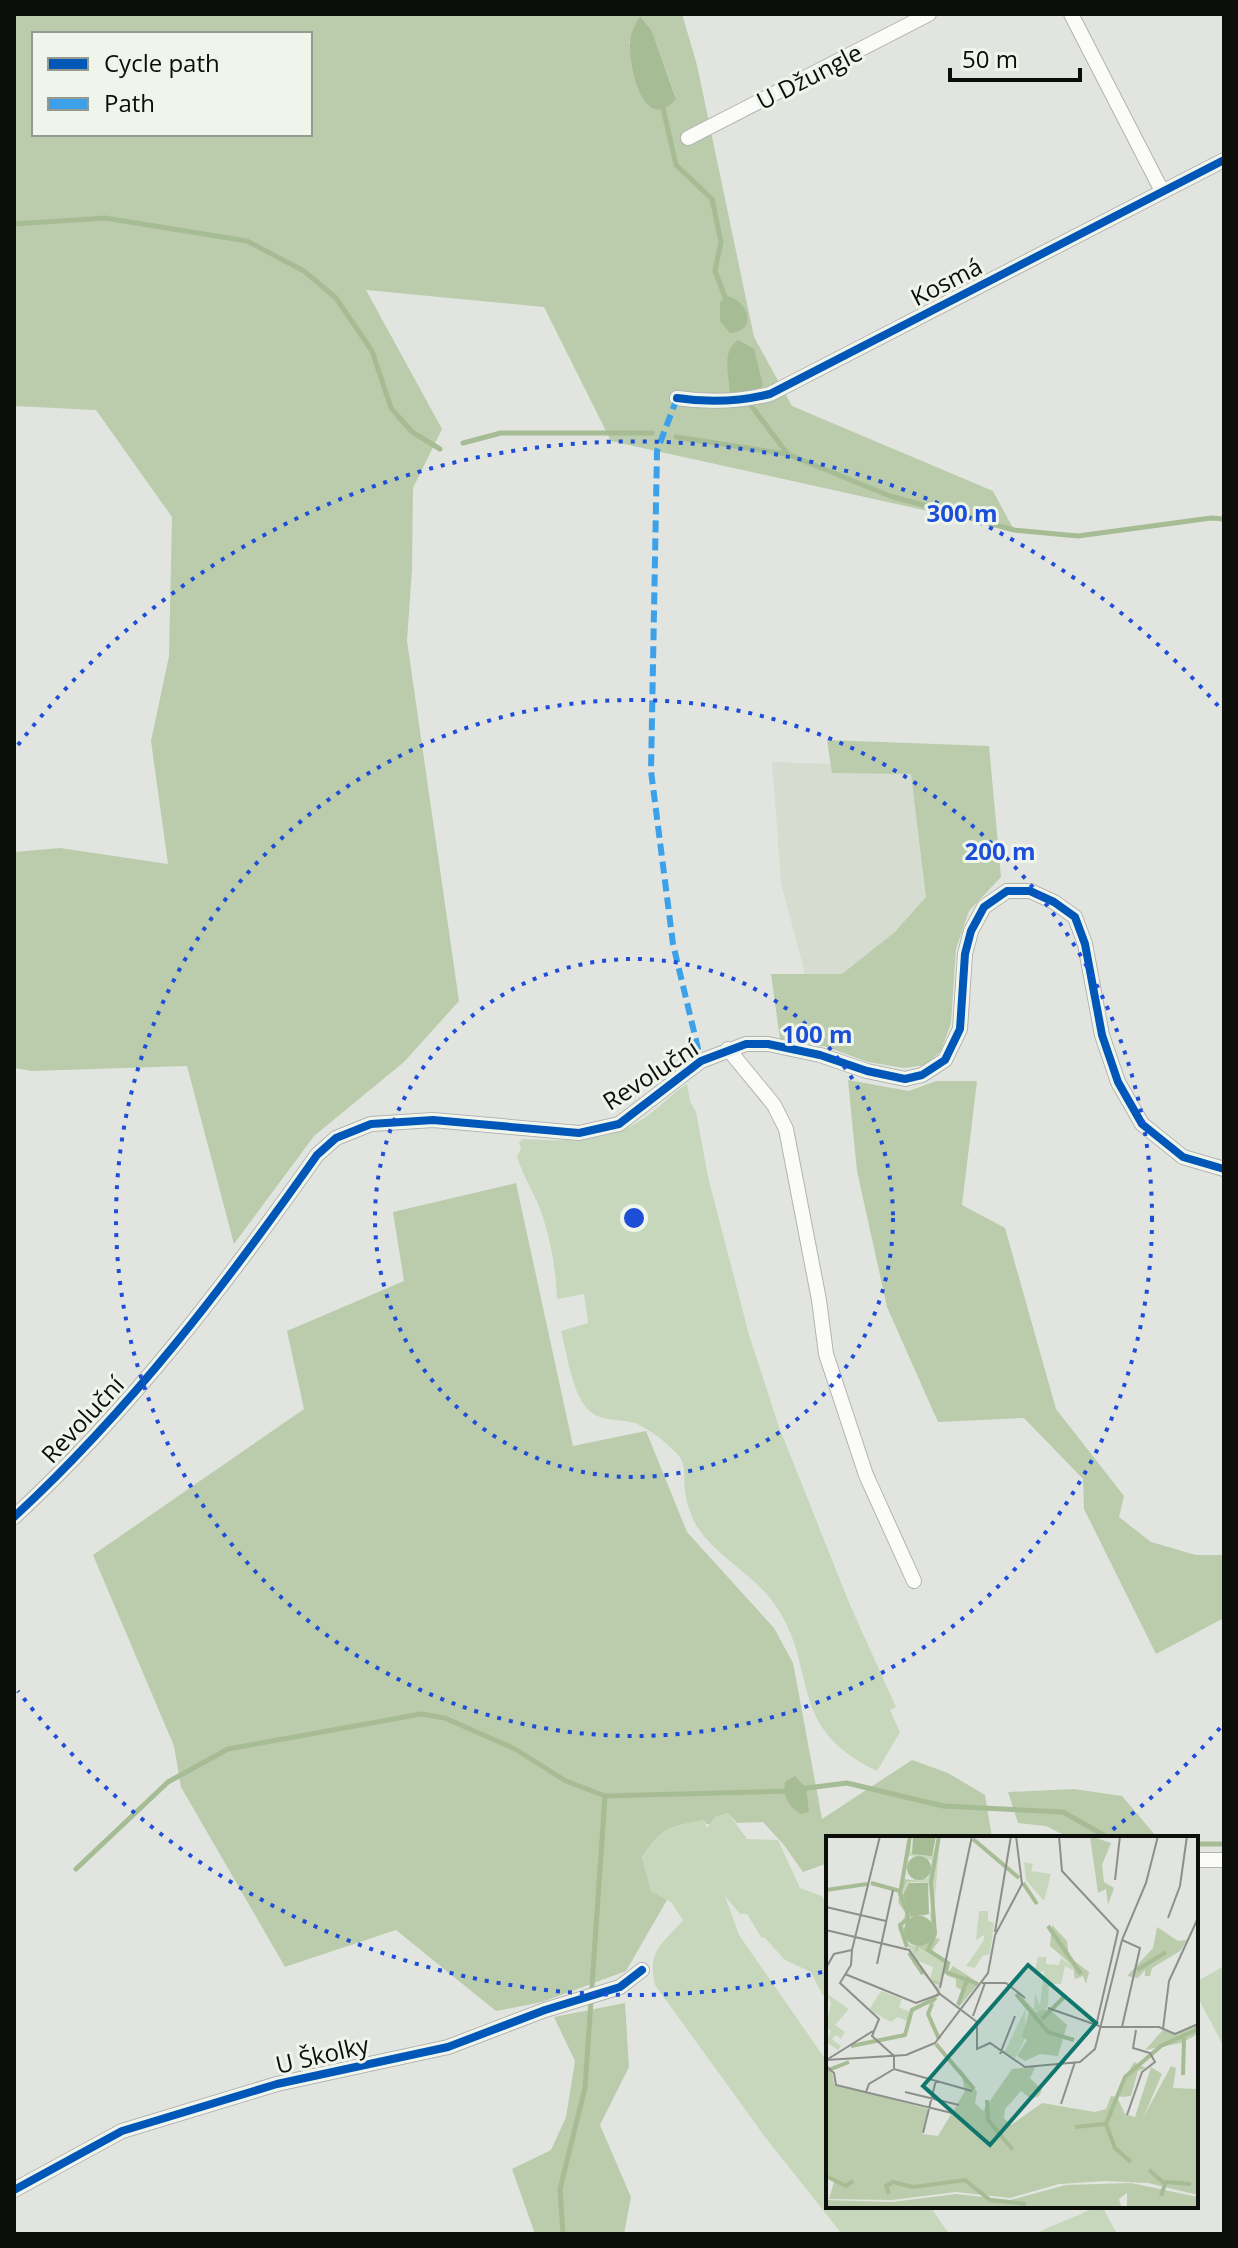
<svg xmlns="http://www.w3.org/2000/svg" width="1238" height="2248" viewBox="0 0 1238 2248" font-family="'Open Sans',sans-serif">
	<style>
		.built { fill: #d6ddd0 }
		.green { fill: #c7d7bb }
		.forest { fill: #baccab; fill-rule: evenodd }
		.water { fill: #a6bc95 }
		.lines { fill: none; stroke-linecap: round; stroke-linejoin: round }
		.stream { stroke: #a6bc95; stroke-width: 5 }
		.minor-casing { stroke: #b1b4af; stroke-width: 16 }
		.minor { stroke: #fbfbfa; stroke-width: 14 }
		.quiet { stroke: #3ca1e9; stroke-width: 6; stroke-dasharray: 12 6; stroke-linecap: butt }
		.cycleway-casing { stroke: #eff5ea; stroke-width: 13 }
		.cycleway { stroke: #0057b8; stroke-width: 8 }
		.ring { fill: none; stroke: #1d4ed8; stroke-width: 4; stroke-dasharray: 4 8 }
		.labels { text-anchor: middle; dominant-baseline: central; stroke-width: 6; stroke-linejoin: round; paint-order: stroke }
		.street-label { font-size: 24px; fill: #0c0e0a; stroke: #eff5ea }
		.inset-river { fill: none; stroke: #a6bc95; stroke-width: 4 }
		.inset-road { fill: none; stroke: #8c8f8a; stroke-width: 2 }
		.view { fill: #0f766e; fill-opacity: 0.15; stroke: #0f766e; stroke-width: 4 }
		.inset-edge { fill: none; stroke: #0c0e0a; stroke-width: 4 }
		.centre { fill: #1d4ed8; stroke: #eff5ea; stroke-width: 4 }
		.ring-label { font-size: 24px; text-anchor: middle; font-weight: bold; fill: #1d4ed8; stroke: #eff5ea; stroke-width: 6; stroke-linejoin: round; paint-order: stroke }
	</style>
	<rect width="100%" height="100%" fill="#e2e5df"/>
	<path class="built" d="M772,762l155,5 51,114 -167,115 -30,-113z"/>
	<path class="green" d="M687,1084l3,17 6,11 12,65 41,158 30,92 71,178 46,102 -6,3 10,22 -23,39c-94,-45 -56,-103 -104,-169 -22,-30 -57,-45 -77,-77 -5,-9 -10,-23 -11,-34 -2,-12 2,-25 -6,-35 -9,-11 -31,-28 -44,-33 -18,-5 -37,0 -50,-17 -14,-19 -18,-52 -24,-75l27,-8 -4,-29 -27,5c-1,-30 -6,-57 -15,-85 -7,-20 -19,-37 -25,-58l4,-7 -2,-6 3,-4c44,2 82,5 121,-20 15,-10 28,-25 44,-35z
		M728,1813l19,26 31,1 22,48 22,8 6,12v91l-6,-5 -11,-22 -26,-12 -20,-22 -4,-1 -14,-23h-7l-15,-18 14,39 89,128v143h102l19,28h-107l-77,-97 -110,-152c-8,-35 7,-40 28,-65l-12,-18 -20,-11 -9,-32c20,-32 26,-32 62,-39l3,8 8,-11z
		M1224,1966v81l-28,-53v-12z
		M1096,2206h6l15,28h-82c20,-11 41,-16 61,-28z"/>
	<path class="forest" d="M14,14h668l15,51 57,272 38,69 201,85 21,39 -403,-89 -67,-134 -178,-17 76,139 -29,59 -1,81 -5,72 52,360 -55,61 -90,74 -80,108 -47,-178 -155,5 -18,-3v-216l46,-4 108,16 -17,-123 18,-85 3,-139 -76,-107 -82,-4zM640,16l12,15 24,67 -47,-55zM34,34h276v100h-276z
		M827,740l162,6 12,131 -32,34 -13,38 -5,74 -10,28 -16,14 -21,3 -36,-6 -41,-15 -47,-8 -9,-65h71l53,-42 31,-35 -15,-123 -79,-1z
		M848,1080l61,11 27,-10h41l-15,124 43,23 51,181 68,87 -5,21 32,25 45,13h28v63l-68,36 -72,-145 -1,-30 -59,-61 -86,4 -51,-115 -30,-136z
		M516,1183l57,263 73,-15 41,101 87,96 19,35 29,156 90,-59 36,13 37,22 7,43h-164v25l-25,9 -19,-27 -21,-23 -26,1 -9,-10 -13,4 -5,7h-4l-2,-4c-36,7 -42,7 -62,38l9,33 16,9 -41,71 -84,31 -46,9 -100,-81 -111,37 -104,-180 -7,-41 -81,-191 211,-146 -17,-78 117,-50 -11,-69z
		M1074,1789l48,7 34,40h25l-3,2h-108l-24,-12 -28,-3 -10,-31z
		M625,2003l4,64 -29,58 31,72 -7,37h-89l-23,-65 39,-19 15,-33 9,-56 -21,-44z"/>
	<path class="water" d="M640,16l12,15 24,68c-33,36 -46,-31 -46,-53 -1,-11 5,-21 10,-30z
		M726,296c22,3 33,35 4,37l-10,-12v-19z
		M738,340l16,9 9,37c-10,6 -22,13 -33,7 -1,-18 -9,-42 8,-53z
		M795,1776l11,12 3,24 -9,2c-12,-9 -17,-17 -15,-32z"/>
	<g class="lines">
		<path class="stream" d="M663,108l13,57 36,34 9,43 -6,29 12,31
			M14,224l91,-6 142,23 57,30 32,27 36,53 19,57 21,24 28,17
			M749,403l38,50
			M676,437l111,17 103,42 124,34 64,6 133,-18 13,1
			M463,443l38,-10h151
			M799,1789l48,-6 96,23 120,6 46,26
			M1196,1844h28
			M76,1869l92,-87 60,-33 193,-35 24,4 70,31 51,32 39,15 184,-5
			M563,2234l-3,-45 25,-101 20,-292"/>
		<g class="minor-casing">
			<path id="minor" d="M1071,14l91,177
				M688,138l241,-124
				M677,398c33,5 61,4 93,-4l454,-234
				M728,1049l46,56 12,24 33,171 7,54 40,121 48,106
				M14,1517c117,-108 212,-233 303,-362l19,-17 35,-14 62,-4 146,13 40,-9 82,-63 45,-17h22l52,11 47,16 38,8 17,-4 23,-15 15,-31 5,-75 6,-23 13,-24 23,-16h23l24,11 21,15 10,27 17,91 16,47 24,42 41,33 41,12
				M1196,1860h28
				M14,2190l108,-59 155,-47 171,-37 97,-37 75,-23 22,-17"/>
		</g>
		<use href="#minor" class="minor"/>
		<path class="quiet" d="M677,398l-20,53 -6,320 22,173 28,117"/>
		<g class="cycleway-casing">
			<path id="cycleway" d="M677,398c33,5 61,4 93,-4l454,-234
				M14,1517c117,-108 212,-233 303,-362l19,-17 35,-14 62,-4 146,13 40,-9 82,-63 45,-17h22l52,11 47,16 38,8 17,-4 23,-15 15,-31 5,-75 6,-23 13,-24 23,-16h23l24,11 21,15 10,27 17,91 16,47 24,42 41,33 41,12
				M14,2190l108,-59 155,-47 171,-37 97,-37 75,-23 22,-17"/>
		</g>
		<use href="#cycleway" class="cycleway"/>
	</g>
	<g class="ring">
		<circle cx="634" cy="1218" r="259"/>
		<circle cx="634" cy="1218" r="518"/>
		<path d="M1220 1728A777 777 0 0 1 1107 1834M822 1972A777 777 0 0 1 18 1691M18 745A777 777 0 0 1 1220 708"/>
	</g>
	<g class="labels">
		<g class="street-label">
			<text transform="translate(809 76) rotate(-27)">U Džungle</text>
			<text transform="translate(946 281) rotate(-27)">Kosmá</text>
			<text transform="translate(650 1074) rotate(-33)">Revoluční</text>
			<text transform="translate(82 1419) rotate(-47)">Revoluční</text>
			<text transform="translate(322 2054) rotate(-13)">U Školky</text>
		</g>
	</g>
	<g transform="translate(826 1836)">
		<rect width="372" height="372" fill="#e2e5df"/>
		<path d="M85,0v16l21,3 8,-19 -6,75 -6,-28 -18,-1 -7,13 8,22 18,-3 -26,11 6,19 6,2 -1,10 4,-8 29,16 -7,19 -10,-4 3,-12 -20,-8 -11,-33 1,-2 7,-4 -9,-24 2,-8 7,-8 18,-2 4,-18 -23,-4 -5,24zM198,26l9,2 -2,7 20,3 -7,27 -18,-21zM153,75h9v10l6,2 -4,31 -8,2 -7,12 -9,-2 18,-26v-5l-8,5zM212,121h8v7l13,1 2,-7 12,8v4l-8,-4 -4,18h-12l-1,22 -7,8 -7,-5 1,-16 5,13 4,-35 -10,3zM55,155l21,8 -3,8 11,5 -1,10 -11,-5 -7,5 -22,-12zM1,158l22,15 -14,16 10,7 -4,7 -5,-4 -4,4 9,7 -3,4 -12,-8 5,-11 -5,-4 5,-24zM200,172l-2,33 -9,17 -11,-5z" fill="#c7d7bb"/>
		<path d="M83,0l-5,43 13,2 -10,1 -5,9 7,28 -8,7 5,23 -8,-21 8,-14 -8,-12zM264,0l21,7 -9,22 2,17 10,6 -6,17 -2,-16 -8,4zM104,75l5,4v23l5,1 -8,12 16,11 -8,24 -6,-3 6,6 -1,6 -12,20 4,-11 -12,1 14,-5 5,-10 -25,-27 -5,-12 21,28 12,3 6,-18 -28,-16 -5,8 1,-10 12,-2 5,-9zM226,89l15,16 2,16 20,15 -3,12 -3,-8 -8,3 -2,-13 -23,-20zM331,91l21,14 9,-1 -7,11 -28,17 -2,8h-5v-6l-7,8 -11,-2 26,-28zM127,130l26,17 -21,25 4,-18 -6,-3v-8l-10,-4zM197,162l13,14 13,-3 18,16 -9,31 -18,-2 -15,7 -8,-5 10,-16 -5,-3 8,-29 -7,-2zM370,189l2,9 -17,9 -36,7 18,-20 14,4zM308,226l12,6 -8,3 -7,25 -10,1 -3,-5zM210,230l-6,12 12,12 -3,6 -8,3 -10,-8 -16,18 -1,9 7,7 31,-22 53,9 11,-3 5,-13 6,1 8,17 10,3 16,-50 11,7 -19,44 28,-52 5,2 -3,20 24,1 1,-9v115l-50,-12 -43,-2 -46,3 -49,14 -54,-6 -64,8 -63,-1 5,-17 -8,-5v-105l6,-1 2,13 94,25 -6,25 16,2 27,-45 -5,-23 17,24 -2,11 8,8 29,-42zM305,347l67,14v11h-71v-15l-8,6 2,7 -7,2h-288v-8l66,2 64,-8 54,6 56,-15z" fill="#baccab"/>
		<path d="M87,0h23l-4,20 -20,-2zM81 32a12 12 0 1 1 24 0a12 12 0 1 1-24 0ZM83,47h19l1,31 -18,3 -8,-22zM78 95a15 15 0 1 1 30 0a15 15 0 1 1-30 0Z" fill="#a6bc95"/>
		<path class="inset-river" d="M113,0l-8,46 4,52 -7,16 20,13 -2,9 32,12M147,3l46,39M45,47l29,8M197,47l14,21M0,54l41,-6M222,90l33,48M81,111l-7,-22 8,-6 -1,-8 -7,-17 10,-58M83,117l14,21M311,134l29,-18M190,158l32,38 26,8M106,168l-4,10 11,25M132,169l10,-28M216,183l24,-24M110,208l38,45M25,210l54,-11 7,-25 24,-12M0,235l23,-9M357,239l1,-37M161,264l1,20 25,30M249,291l30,-3M305,326l-16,-14 -9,-24 19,-47 36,-31 37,-17M323,334l16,14 -4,12M0,340l20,10 7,-5M339,346l26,2M63,358l-3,-8 7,-4 20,5 52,-7 25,20 36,4"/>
		<path class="inset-road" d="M233,0l3,35 56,60 -22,95M289,44l5,-44M0,71l60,14M342,82l12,-32 7,-50M0,94l83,20 31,44 37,28v27l13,-6 35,24 55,-5 15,-13 27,-109 24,-57 12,-47M169,96l16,-96M26,114l-1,15 -11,18 39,36 -7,17 22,20v13M51,128l16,-74M0,132l8,-14 18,-4 28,-114M19,138l71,29 24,-9M156,147h24l19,15M114,152l32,-152M222,172l54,19h57l16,7 23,-10M147,180l12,-33M296,191l18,-79 -18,-8M337,193l6,-48 29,-63M174,218l15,-38M2,223l45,-28M0,224l80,-5 29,-12 53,-70 7,-38 27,-51 -6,-48M0,230l8,7 2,12 116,28M40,256l3,-8 25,-15 78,22M79,256l54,13M235,268l14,-42M301,279l15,-43 13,-10 -5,-9 -17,-5 3,-18M97,297l13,-53"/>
		<path class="view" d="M202,129l68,58 -106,122 -67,-59z"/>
		<rect width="372" height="372" class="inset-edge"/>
	</g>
	<circle cx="634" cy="1218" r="12" class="centre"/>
	<g class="ring-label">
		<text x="962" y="522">300 m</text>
		<text x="1000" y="860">200 m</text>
		<text x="817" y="1043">100 m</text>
	</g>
	<rect width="1238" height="2248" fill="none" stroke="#0c0e0a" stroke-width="32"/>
	<rect x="32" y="32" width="280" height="104" fill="#eff5ea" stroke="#949990" stroke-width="2"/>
	<rect x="48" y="58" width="40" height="12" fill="#0057b8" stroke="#949990" stroke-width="2"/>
	<text x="104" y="72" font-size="24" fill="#0c0e0a">Cycle path</text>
	<rect x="48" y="98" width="40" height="12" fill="#3ca1e9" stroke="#949990" stroke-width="2"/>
	<text x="104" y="112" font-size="24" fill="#0c0e0a">Path</text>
	<path d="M950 68v12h130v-12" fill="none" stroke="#0c0e0a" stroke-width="4"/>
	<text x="962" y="68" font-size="24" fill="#0c0e0a" stroke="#eff5ea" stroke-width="6" paint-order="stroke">50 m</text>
</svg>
